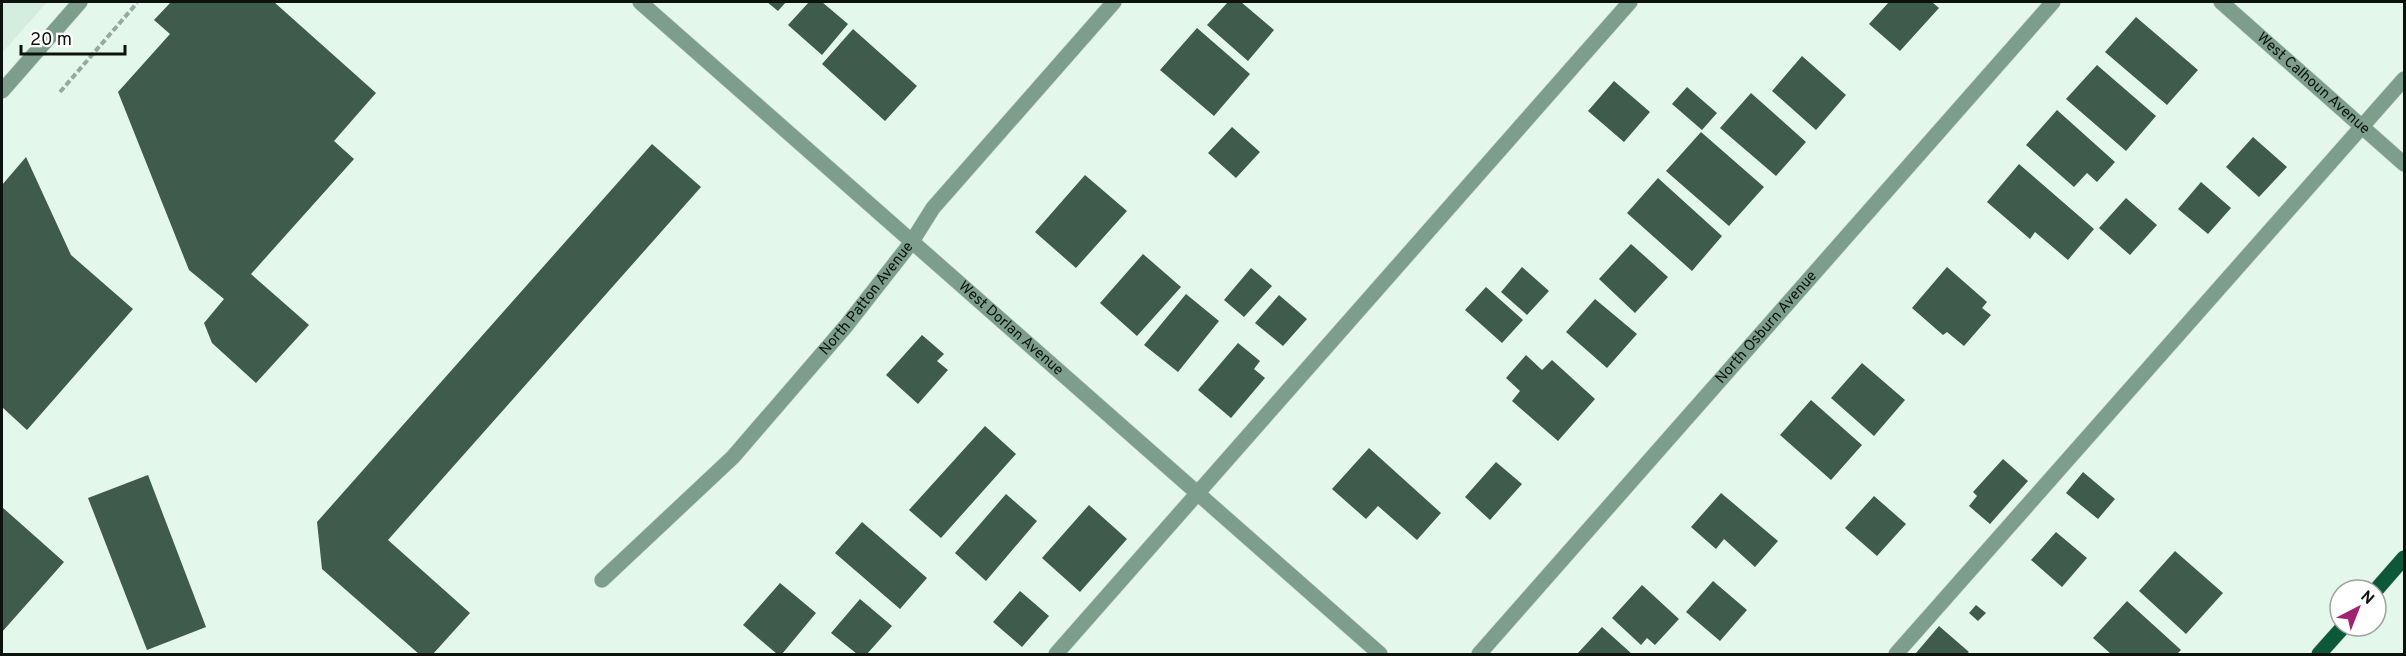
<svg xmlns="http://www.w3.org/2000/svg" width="2406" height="656" viewBox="0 0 2406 656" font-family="Overpass,sans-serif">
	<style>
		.built { fill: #d3eede }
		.building { fill: #3e5b4b }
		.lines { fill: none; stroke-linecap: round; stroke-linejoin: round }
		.lane-casing { stroke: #c1d3c8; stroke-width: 16 }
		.street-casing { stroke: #c1d3c8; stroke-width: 16 }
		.primary-casing { stroke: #c1d3c8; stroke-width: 16 }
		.path { stroke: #99a89f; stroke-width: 4; stroke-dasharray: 6 3; stroke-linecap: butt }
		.lane { stroke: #7d9e8a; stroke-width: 15 }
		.street { stroke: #7d9e8a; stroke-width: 15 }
		.primary { stroke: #0d5838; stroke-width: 15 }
		.labels { text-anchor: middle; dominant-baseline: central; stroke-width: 6; stroke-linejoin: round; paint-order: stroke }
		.street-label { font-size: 15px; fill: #0c130f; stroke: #fff }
	</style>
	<rect width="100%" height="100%" fill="#e4f7eb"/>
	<path class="built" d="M2,2h45l-45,51z"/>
	<path class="building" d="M171,2h103l102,91 -42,48 20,18 -103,115 58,51 -53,58 -44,-40 -8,-20 20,-24 -35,-29 -71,-178 52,-58 -16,-14z
		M767,2h19l-8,9z
		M809,2h13l26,22 -26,31 -34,-30z
		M1228,2h13l33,28 -26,31 -41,-36z
		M1889,2h43l7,6 -39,43 -31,-27z
		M2136,17l62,53 -31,35 -62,-53z
		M1197,28l53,46 -36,42 -54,-46z
		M853,29l64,57 -32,35 -63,-57z
		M1802,56l44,39 -30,35 -44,-39z
		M2097,65l59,51 -30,35 -60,-52z
		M1614,81l36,31 -26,30 -36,-31z
		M1687,87l30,26 -15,17 -30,-26z
		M1751,93l55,49 -30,34 -56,-48z
		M2057,110l58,52 -18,20 -10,-9 -13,14 -48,-42z
		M1232,127l28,25 -24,26 -28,-25z
		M1701,132l63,55 -35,39 -63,-55z
		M2253,137l34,30 -28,30 -33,-30z
		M652,144l49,43 -313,353 82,73 -37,41h-14l-97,-85 -5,-47z
		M26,157l45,98 62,54 -106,121 -25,-23v-222z
		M2019,164l75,65 -26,31 -33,-28 -5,7 -43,-37z
		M1085,175l42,36 -51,57 -41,-36z
		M1658,178l64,58 -30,35 -65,-58z
		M2201,182l30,26 -23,26 -30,-25z
		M2126,198l31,27 -27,30 -31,-27z
		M1631,244l37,33 -33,36 -36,-34z
		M1143,254l38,33 -44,49 -37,-33z
		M1522,267l27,24 -22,24 -26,-23z
		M1947,267l40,35 -5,6 9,7 -27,31 -17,-14 -4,3 -31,-27z
		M1251,268l21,18 -28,31 -20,-17z
		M1486,287l37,33 -21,23 -37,-33z
		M1186,294l33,27 -41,51 -34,-27z
		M1279,295l28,24 -24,27 -28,-23z
		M1595,299l42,35 -30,34 -41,-36z
		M922,335l22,19 -7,7 11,9 -30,34 -32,-29z
		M1238,343l22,18 -6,8 11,9 -34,40 -33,-28z
		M1526,355l16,15 10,-10 43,39 -37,42 -46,-40 8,-10 -14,-13z
		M1862,363l43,37 -31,36 -43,-38z
		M1811,400l51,45 -31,35 -51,-45z
		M985,426l31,28 -75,84 -32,-28z
		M1369,448l72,65 -24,27 -39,-34 -12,13 -34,-30z
		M2003,459l25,22 -38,43 -21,-18 8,-10 -4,-4z
		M1496,462l26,22 -32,36 -25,-23z
		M2083,472l32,27 -17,20 -32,-26z
		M148,475l58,152 -59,23 -59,-152z
		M1721,493l57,48 -23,26 -31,-28 -8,10 -25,-22z
		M1006,494l31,27 -51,60 -31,-28z
		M1874,496l32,28 -29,32 -32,-28z
		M1089,505l38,34 -47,53 -38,-34z
		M2,507l62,55 -62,70z
		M862,522l65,56 -27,31 -65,-56z
		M2056,532l31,26 -25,29 -31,-27z
		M2175,551l48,42 -37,41 -47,-43z
		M1713,581l34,29 -27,31 -34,-29z
		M780,583l36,30 -34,41h-5l-34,-29z
		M1642,585l37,34 -24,26 -8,-7 -6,7 -29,-27z
		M1020,591l29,25 -27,31 -29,-25z
		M860,599l32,27 -25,28h-10l-26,-21z
		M2127,601l54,49 -4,4h-66l-18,-16z
		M1976,605l10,8 -8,8 -9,-8z
		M1939,626l30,26 -3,2 -50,-1z
		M1602,627l30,27h-55z"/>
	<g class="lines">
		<g class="lane-casing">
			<path id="lane" d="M1056,654l574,-652
				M1896,654l508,-575"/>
		</g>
		<g class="street-casing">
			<g id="street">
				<path id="s1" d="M640,2l740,652"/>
				<path id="s2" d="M2221,2l183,162"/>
				<path d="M2,91l78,-89"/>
				<path id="s3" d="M602,580l131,-123 113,-131 65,-83 22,-35 181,-206"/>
				<path id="s4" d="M1479,654l574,-652"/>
			</g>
		</g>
		<g class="primary-casing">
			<path id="primary" d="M2376,590l28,-32
				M2319,654l25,-28"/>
		</g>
		<path class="path" d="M60,92l77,-89"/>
		<use href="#lane" class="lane"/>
		<use href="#street" class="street"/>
		<use href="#primary" class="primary"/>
	</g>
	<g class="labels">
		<g class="street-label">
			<text stroke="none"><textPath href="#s2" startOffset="123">West Calhoun Avenue</textPath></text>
			<text stroke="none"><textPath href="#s3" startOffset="387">North Patton Avenue</textPath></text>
			<text stroke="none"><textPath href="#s4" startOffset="435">North Osburn Avenue</textPath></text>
			<text stroke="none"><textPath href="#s1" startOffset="494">West Dorlan Avenue</textPath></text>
		</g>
	</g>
	<rect width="2406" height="656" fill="none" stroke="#0c130f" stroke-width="6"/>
	<g transform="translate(2358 608) rotate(42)"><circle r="28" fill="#ffffff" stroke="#9ea19f" stroke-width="1.5"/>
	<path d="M0-4.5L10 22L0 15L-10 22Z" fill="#a22272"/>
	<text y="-9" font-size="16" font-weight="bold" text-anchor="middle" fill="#0c130f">N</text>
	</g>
	<path d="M21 45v9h104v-9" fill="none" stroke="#0c130f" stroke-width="3"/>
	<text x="30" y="45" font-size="18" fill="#0c130f" stroke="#ffffff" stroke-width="4.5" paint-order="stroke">20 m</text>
</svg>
